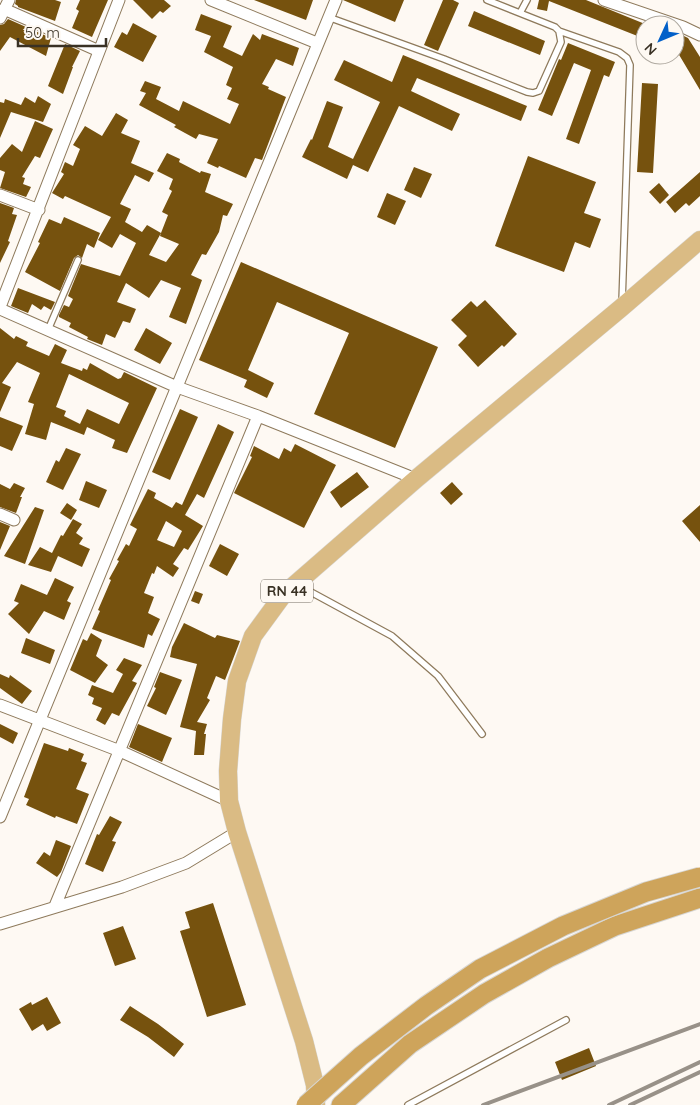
<svg xmlns="http://www.w3.org/2000/svg" width="700" height="1105" viewBox="0 0 700 1105" font-family="Quicksand,sans-serif">
	<style>
		.building { fill: #76520e; fill-rule: evenodd }
		.lines { fill: none; stroke-linecap: round; stroke-linejoin: round }
		.service-casing { stroke: #8e7a5c; stroke-width: 8 }
		.minor-casing { stroke: #8e7a5c; stroke-width: 13 }
		.primary-casing { stroke: #d7d6d3; stroke-width: 19 }
		.trunk-casing { stroke: #d7d6d3; stroke-width: 21 }
		.service { stroke: #fff; stroke-width: 5.5 }
		.minor { stroke: #fff; stroke-width: 11 }
		.primary { stroke: #dabb84; stroke-width: 18 }
		.trunk { stroke: #cea45b; stroke-width: 19 }
		.rail { stroke: #989188; stroke-width: 4 }
		.trunk-bridge-casing { stroke: #d7d6d3; stroke-width: 21; stroke-linecap: butt }
		.trunk-bridge { stroke: #cea45b; stroke-width: 19 }
		.labels { text-anchor: middle; dominant-baseline: central; stroke-width: 5; stroke-linejoin: round; paint-order: stroke }
		.shield { fill: #fef9f3; stroke: #746d62; stroke-width: 1 }
		.shield-label { font-size: 14px; font-weight: bold; fill: #393124 }
	</style>
	<rect width="100%" height="100%" fill="#fef9f3"/>
	<path class="building" d="M16,0h39l6,2 -6,19 -37,-14v-1l-3,-2z
		M80,0h28l-16,37 -20,-9 7,-17 -3,-2z
		M133,0h31l7,6 -8,7 -3,-2 -8,8z
		M254,0h59l-7,20z
		M343,0h61l-9,22z
		M443,0h10l6,3 -21,48 -14,-6z
		M539,0h47l59,24v15l-96,-38 -2,10 -10,-2z
		M474,11l71,30 -5,14 -72,-29z
		M201,14l31,12 -9,21 19,9 11,-22 7,6 2,-6 37,14 -6,18 -17,-7 -14,25 7,3 -1,2 18,8 -24,63 -7,-2 -9,20 -27,-12 -1,2 -11,-5 11,-24 -19,-5 -3,5 -22,-12 2,-2 -37,-20 7,-12 -6,-2 5,-10 16,6 -5,12 23,12 4,-10 47,23 9,-20 -12,-5 5,-11 -6,-3 7,-18 -29,-15 7,-16 -16,-6z
		M8,19l43,19 -5,18 -36,-19 -10,14v-26l4,-1z
		M133,23l24,13 -14,26 -29,-15 8,-15 5,3z
		M682,35l6,3 12,19v33l-25,-42v-9z
		M568,43l47,19 -6,15 -5,-2 -25,69 -13,-5 25,-69 -17,-7 -22,53 -14,-6 21,-51 2,1z
		M65,44l15,7 -8,16h1l-10,27 -15,-8z
		M403,55l124,51 -6,15 -104,-43 -6,13 49,23 -8,17 -53,-25 -31,66 -15,-7 -6,14 -45,-22 9,-18 1,1 15,-39 16,6 -15,40 25,12 27,-57 -46,-22 10,-20 48,22z
		M642,83l16,1 -5,89 -16,-1z
		M38,96l13,8 -8,18 -32,-10 -11,26v-36l4,1 1,-4 16,6 4,-8 10,6z
		M116,113l12,7 -7,13 19,8 -9,22 23,10 -5,9 -14,-7 -15,29 11,5 -6,13 17,10 5,-7 14,8 7,-18 -6,-3 10,-21 -3,-2 4,-10 -16,-8 10,-18 13,6 -1,3 21,11 1,-2 10,3 -6,18 28,12 -6,12 -4,-1 -4,17 -13,23 -4,-1 -11,21 11,5 -16,44 -17,-7 12,-29 -20,-8 -12,18 -23,-15 -9,19 19,7 -6,14 -7,-2 -8,17 -9,-4 -4,11 -15,-6 1,-2 -19,-10 2,-4 -12,-6v-2l5,-10 5,2 4,-8 -5,-3 13,-32 39,12 16,-33 -16,-9 -8,14 -14,-8 13,-23 -46,-21 -2,3 -11,-6 12,-19 -3,-2 4,-10 8,4 7,-17 -7,-4 12,-19 17,10zM161,233l-1,3 19,8 -13,18 -17,-7z
		M35,121l18,8 -13,29 -5,-2 -13,21 3,1 -2,6 8,3 -5,10 -26,-9 5,-16 -5,-2v-12l12,-14 10,8z
		M528,156l68,26 -12,31 17,6 -11,29 -15,-6 -11,30 -69,-26z
		M414,167l18,7 -11,24 -17,-8z
		M700,172v24l-11,10 -3,-3 -11,10 -9,-11z
		M659,183l10,12 -9,9 -11,-12z
		M387,193l19,8 -11,24 -18,-8z
		M0,203l14,5 -2,6 5,1 -9,26 2,1 -10,21z
		M64,217l36,16 -6,15 -7,-4 -5,14 -4,-3 -4,3 -14,33 -35,-19 15,-29 -2,-1 11,-23 12,5z
		M241,262l197,85 -43,101 -81,-34 35,-81 -72,-31 -29,68 26,13 -7,15 -23,-11 3,-7 -48,-20z
		M18,288l37,14 -4,8 -7,-4 -3,4 -9,-6 -4,9 -17,-7z
		M485,300l32,34 -13,13 -2,-2 -24,22 -20,-22 9,-9 -16,-16 20,-19 6,6z
		M0,328l14,11 2,-3 12,6 -2,4 23,10 6,-12 12,6 -6,13 21,8 1,-3 4,2 3,-7 28,16 3,-1 3,-6 33,16 -30,65 -15,-5 3,-8 -28,-13 -3,8 -33,-13 -5,18 -21,-6 9,-30 -6,-2 12,-29 -23,-11 -15,21 9,4 -11,25zM69,374l60,29 -10,21 -32,-15 -7,15 -16,-8 2,-5 -10,-4z
		M146,328l26,15 -12,21 -26,-14z
		M180,409l18,8 -28,63 -18,-8z
		M0,417l23,9 -11,25 -12,-5z
		M218,424l16,8 -30,66 -7,-4 -12,21 18,11 -15,24 -4,-2 -11,16 6,4 -6,9 -16,-11 -3,8 -2,-1 -8,20 10,4 -6,16 12,6 -8,17 -4,-2 -4,14 -52,-19 8,-18 -2,-1 13,-30 -2,-1 10,-18 -2,-1 9,-16 3,2 8,-17 -7,-4 18,-36 8,4 -2,5 18,10 4,-6 6,3zM166,521l16,10 -8,16 -17,-7z
		M295,444l41,21 -32,63 -70,-35 18,-36 -2,-1 4,-10 25,13 5,-11 7,4z
		M66,448l15,6 -18,36 -17,-8 10,-22 3,2z
		M357,472l12,15 -28,21 -11,-16z
		M86,481l21,9 -8,18 -20,-8z
		M452,482l11,12 -12,11 -11,-12z
		M14,483l11,5 -5,9h2l-6,16 -16,-6v-23l10,5z
		M67,503l10,7 -6,10 -11,-7z
		M700,505v37l-18,-21z
		M35,507l9,3 -19,54 -21,-8z
		M73,519l9,5 -6,9 7,5 -4,6 11,5 -8,18 -24,-11 -7,16 -23,-7 12,-18 12,6 9,-18 2,1z
		M0,522l10,4 -10,24z
		M220,544l19,10 -12,22 -18,-10z
		M55,578l19,9 -7,14 4,2 -7,17 -20,-9 -15,23 -21,-20 11,-11 -5,-2 7,-17 26,11z
		M195,591l8,3 -4,10 -8,-3z
		M184,623l31,15 2,-3 23,6 -15,39 -9,-4 -9,22 3,2 -13,22 10,2 -3,10h2l-2,21h-10l2,-24 -16,-4 17,-63 -27,-7 2,-10z
		M91,633l11,7 -6,16 12,9 -13,18 -25,-13 13,-31 4,2z
		M26,638l29,12 -5,14 -29,-11z
		M124,658l18,7 -10,16 5,2 -18,33 -7,-3 -7,12 -9,-5 6,-12 -10,-4 2,-6 -6,-3 4,-10 21,8 10,-19 -7,-4z
		M160,672l22,8 -16,35 -19,-9 9,-18 -2,-1z
		M0,674l9,4 1,-3 22,16 -10,13 -22,-16z
		M0,724l18,9 -5,11 -13,-7z
		M138,724l34,14 -10,24 -33,-15z
		M44,743l24,8 1,-3 15,6 -3,7 6,2 -11,26 13,5 -12,30 -21,-8 -1,2 -29,-13 3,-6 -5,-2z
		M110,816l12,6 -10,19 4,1 -13,30 -18,-8 12,-30 2,1z
		M56,840l15,6 -10,26 -4,5 -21,-14 8,-11 6,4z
		M213,903l33,102 -39,12 -27,-86 10,-3 -5,-16z
		M123,926l13,33 -21,7 -12,-33z
		M47,997l14,26 -14,8 -4,-7 -11,7 -13,-22 12,-7 1,3z
		M130,1006l28,18 26,20 -10,13 -26,-20 -28,-17z
		M589,1048l7,18 -34,14 -7,-18z"/>
	<g class="lines">
		<g class="service-casing">
			<path id="service" d="M520,13l7,-13
				M328,17l116,42 83,33 6,1 6,-2 22,-49 -2,-11 -4,-4 -68,-27
				M559,31l60,21 8,6 3,7 -8,238
				M48,330l30,-70
				M298,585l94,51 46,40 44,58
				M408,1105l158,-85"/>
		</g>
		<g class="minor-casing">
			<path id="minor" d="M211,0l106,43
				M604,0l79,27 17,8
				M4,9l95,42
				M0,18l9,-18
				M0,195l39,15
				M0,307l119,-307
				M0,309l177,78 81,29 158,63
				M0,514l14,6
				M0,705l120,46 109,50
				M0,817l336,-817
				M55,906l203,-490
				M0,924l122,-37 64,-24 51,-31"/>
		</g>
		<g class="primary-casing">
			<path id="primary" d="M316,1105l-1,-20 -11,-44 -67,-209 -8,-31 -1,-30 4,-52 5,-38 16,-45 30,-41 133,-116 205,-171 79,-68"/>
		</g>
		<g class="trunk-casing">
			<path id="trunk" d="M341,1105l69,-61 74,-50 64,-36 67,-32 85,-28"/>
		</g>
		<use href="#service" class="service"/>
		<use href="#minor" class="minor"/>
		<use href="#primary" class="primary"/>
		<use href="#trunk" class="trunk"/>
		<path class="rail" d="M483,1105l217,-81
			M609,1105l91,-43
			M630,1105l70,-33"/>
		<g class="trunk-bridge-casing">
			<path id="trunk-bridge" d="M306,1105l55,-49 65,-50 54,-37 83,-43 83,-34 54,-15"/>
		</g>
		<use href="#trunk-bridge" class="trunk-bridge"/>
	</g>
	<g class="labels">
		<rect class="shield" x="261" y="579.5" width="52" height="23" rx="4"/>
		<g class="shield-label">
			<text x="287" y="591">RN 44</text>
		</g>
	</g>
	<g transform="translate(660 40) rotate(226)"><circle r="24" fill="#fef9f3" stroke="#afa9a0"/>
	<path d="M0-4L9 19L0 12L-9 19Z" fill="#0260c9"/>
	<text y="-8" font-size="14" font-weight="bold" text-anchor="middle" fill="#393124">N</text>
	</g>
	<path d="M18 38v8h88v-8" fill="none" stroke="#393124" stroke-width="2.5"/>
	<text x="25" y="38" font-size="15" fill="#393124" stroke="#fef9f3" stroke-width="4" paint-order="stroke">50 m</text>
</svg>
